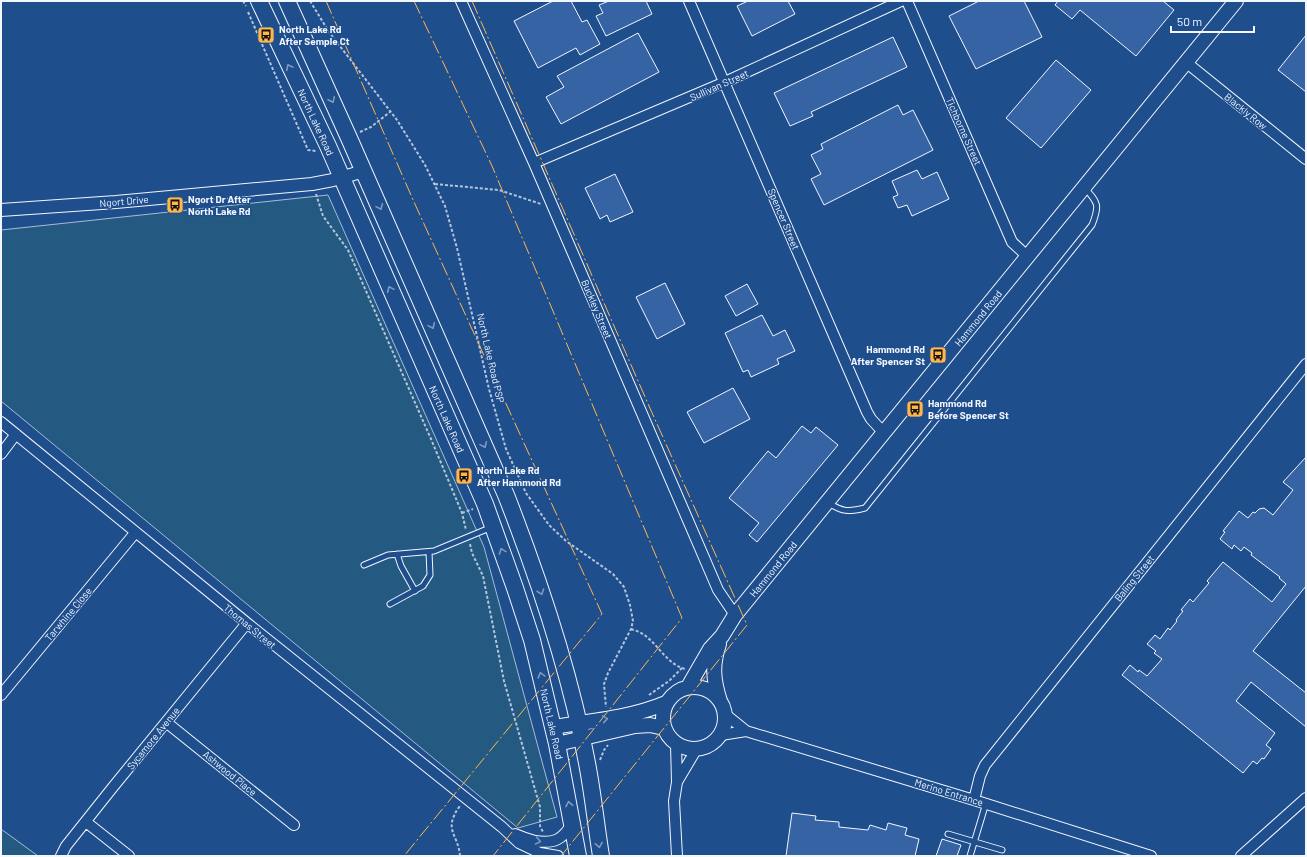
<svg xmlns="http://www.w3.org/2000/svg" width="1307" height="857" viewBox="0 0 1307 857" font-family="Barlow,sans-serif">
	<style>
		.green { fill: #245a82; stroke: #a8bbd7 }
		.building { fill: #3563a3; stroke: #f2f6ff }
		.lines { fill: none; stroke-linecap: round; stroke-linejoin: round }
		.service-casing { stroke: #f2f6ff; stroke-width: 7 }
		.minor-casing { stroke: #f2f6ff; stroke-width: 12 }
		.tertiary-casing { stroke: #f2f6ff; stroke-width: 14 }
		.secondary-casing { stroke: #f2f6ff; stroke-width: 16 }
		.primary-casing { stroke: #f2f6ff; stroke-width: 18 }
		.path { stroke: #b3c4dc; stroke-width: 2; stroke-dasharray: 3 2; stroke-linecap: butt }
		.service { stroke: #1f4e8c; stroke-width: 5 }
		.minor { stroke: #1f4e8c; stroke-width: 10 }
		.tertiary { stroke: #1f4e8c; stroke-width: 12 }
		.secondary { stroke: #1f4e8c; stroke-width: 14 }
		.primary { stroke: #1f4e8c; stroke-width: 16 }
		.power { stroke: #ffb74d; stroke-width: 1; stroke-dasharray: 14 3 2 3; stroke-linecap: butt }
		.oneway { stroke: #7e9ac0 }
		.labels { text-anchor: middle; dominant-baseline: central; stroke-width: 3; stroke-linejoin: round; paint-order: stroke }
		.poi-label { font-size: 10px; font-weight: bold; fill: #f2f6ff; stroke: #1f4e8c; text-anchor: start }
		.street-label { font-size: 10px; fill: #f2f6ff; stroke: #1f4e8c }
	</style>
	<rect width="100%" height="100%" fill="#1f4e8c"/>
	<path class="green" d="M328,195l156,352 73,270 -39,11 -517,-427v-171z
		M1,829l37,27h-37z"/>
	<path class="building" d="M553,1h18l11,21 5,-2 13,24 -20,11 -4,-7 -38,20 -24,-47z
		M609,1h37l6,13 -46,22 -10,-20 7,-3 -4,-8z
		M748,1h40l7,13 -43,22 -15,-30z
		M979,1h45l18,36 -66,32 -27,-53z
		M1058,1h105l11,9 -38,46 -56,-46 -8,9 -17,-14z
		M638,33l21,39 -98,52 -15,-27 18,-10 -7,-11z
		M1306,35v57l-28,-22z
		M893,37l14,30 -96,45 2,4 -23,10 -16,-33z
		M1056,60l35,30 -50,58 -35,-30z
		M898,105l5,10 10,-5 20,40 -109,55 -13,-26 10,-5 -10,-19 12,-6 -2,-5z
		M917,170l5,9 15,-7 12,27 -37,17 -5,-11 -9,3 -5,-11 5,-2 -6,-14z
		M615,174l18,38 -23,10 -3,-7 -7,4 -15,-31z
		M665,283l20,41 -28,15 -21,-42z
		M747,284l11,20 -22,12 -11,-20z
		M762,315l11,21 12,-6 10,21 -18,8 2,5 -28,13 -3,-7 -5,2 -18,-39z
		M733,388l17,31 -46,24 -17,-31z
		M802,426l9,7 5,-6 22,18 -81,97 -8,-7 10,-12 -30,-25 39,-47 8,7z
		M1306,457v129l-53,65 53,42v34l-55,-45 -15,19 39,32 -9,12 5,4 -7,10 -2,-1 -5,6 -4,-3 -10,12 -121,-98 8,-10 8,7 1,-2 8,6 15,-17 -8,-6 2,-2 -9,-7 8,-9 5,4 8,-11 2,2 7,-9 -1,-1 7,-9 -2,-1 9,-11 3,3 16,-19 -2,-2 16,-19 49,40 14,-18 -7,-6 1,-1 -29,-22 1,-2 -8,-6 -3,4 -7,-6 -2,4 -12,-10 5,-7 -2,-1 16,-20 9,7 5,-6 2,1 4,-4 5,-1 9,7 20,-25 -10,-8z
		M792,813l24,3 -1,4 24,2v5l29,3 2,-5 16,5 2,-7 19,5 -2,7 14,4 -4,17h-129z
		M942,839l19,6 -4,11h-21z"/>
	<g class="lines">
		<g class="service-casing">
			<path id="service" d="M829,503c13,9 20,9 36,5l227,-283c8,-20 6,-22 -7,-37
				M397,554l4,12 14,25
				M364,565l24,-10 46,-4 58,-24
				M390,604l33,-18 7,-11 -1,-23
				M948,834l54,16
				M970,856l16,-53"/>
		</g>
		<g class="minor-casing">
			<path id="minor" d="M461,1l73,162 184,427 17,25
				M689,1l178,411 4,7 13,14
				M907,1l105,241 16,15
				M1187,63l119,96
				M534,163l191,-81 176,-81
				M1,422l246,201 255,204 17,16 21,10 18,3
				M1,454l15,-20
				M1,695l134,-162
				M725,714l21,17
				M166,722l128,103
				M721,735l25,-4 228,69 177,56
				M676,744l1,38 -3,19 3,55
				M677,782l19,-32
				M974,800l6,-24 5,-11 321,-401
				M86,822l43,34
				M515,834c7,3 13,5 20,7 19,3 27,-1 37,-17
				M61,856l5,-10 47,-59 134,-164
				M1241,856l65,-58"/>
		</g>
		<g class="tertiary-casing">
			<path id="tertiary" d="M1,210l115,-8 196,-18 21,-4 31,-9"/>
		</g>
		<g class="secondary-casing">
			<path id="secondary" d="M719,644c-7,21 -6,35 1,57
				M663 718a31 31 0 1 1 62 0a31 31 0 1 1-62 0Z
				M688,687l22,-38 12,-13 13,-21 501,-614
				M553,727c38,-6 77,-9 113,-24
				M557,744l78,-18 15,-1 14,3"/>
		</g>
		<g class="primary-casing">
			<path id="primary" d="M259,1l69,145 157,358 30,84 17,52 25,104 21,112
				M287,1l62,137 157,357c34,87 64,176 81,268 6,31 9,62 14,93"/>
		</g>
		<path class="path" d="M243,1l3,5
			M310,1l19,31 68,88 28,45 20,41 12,42 32,141 17,60 20,44 23,32 17,16 47,33 11,13 6,18 3,16 -2,8 -23,44 -4,11 2,23
			M248,12l60,138 8,1
			M360,132l11,-5 19,-15
			M435,184l64,6 42,14
			M316,194l7,22 25,34 83,189 31,74 4,17
			M462,513l11,-4
			M470,544l2,9 11,23 21,105 36,126v19l3,6
			M631,629c6,2 12,4 17,9 12,10 20,26 37,31
			M649,695l20,-14 13,-13
			M600,760l4,-10 4,-5
			M460,856c-2,-23 -17,-25 -1,-49l2,1"/>
		<use href="#service" class="service"/>
		<use href="#minor" class="minor"/>
		<use href="#tertiary" class="tertiary"/>
		<use href="#secondary" class="secondary"/>
		<use href="#primary" class="primary"/>
		<path class="power" d="M326,1l88,201 188,412 -198,242
			M414,1l78,165 190,452 -189,238
			M472,1l177,405 98,219 -186,231"/>
	</g>
	<defs><path id="oneway-chevron" d="M-2-3.5L2.5 0L-2 3.5" fill="none" stroke-width="1.6" stroke-linecap="round" stroke-linejoin="round"/></defs>
	<g class="oneway">
		<use href="#oneway-chevron" transform="translate(289 67) rotate(-116)"/>
		<use href="#oneway-chevron" transform="translate(332 100) rotate(65)"/>
		<use href="#oneway-chevron" transform="translate(380 207) rotate(66)"/>
		<use href="#oneway-chevron" transform="translate(390 289) rotate(-114)"/>
		<use href="#oneway-chevron" transform="translate(432 326) rotate(66)"/>
		<use href="#oneway-chevron" transform="translate(484 445) rotate(66)"/>
		<use href="#oneway-chevron" transform="translate(502 551) rotate(-110)"/>
		<use href="#oneway-chevron" transform="translate(541 592) rotate(71)"/>
		<use href="#oneway-chevron" transform="translate(541 675) rotate(-105)"/>
		<use href="#oneway-chevron" transform="translate(605 719) rotate(-9)"/>
		<use href="#oneway-chevron" transform="translate(569 804) rotate(-100)"/>
		<use href="#oneway-chevron" transform="translate(538 841) rotate(10)"/>
		<use href="#oneway-chevron" transform="translate(599 845) rotate(81)"/>
	</g>
	<defs>
		<g id="bus-square" transform="scale(0.9)"><rect x="-9" y="-9" width="18" height="18" rx="4" fill="#ffb74d" stroke="#1f4e8c"/><path d="M-5-6H5V4H4V6H2V4H-2V6H-4V4H-5ZM-3.5-4V0h7V-4ZM-3.5 1.2v1.5H-2V1.2ZM2 1.2v1.5H3.5V1.2Z" fill="#111"/></g>
	</defs>
	<g fill-rule="evenodd">
		<use href="#bus-square" x="266" y="35"/>
		<use href="#bus-square" x="175" y="205"/>
		<use href="#bus-square" x="938" y="355"/>
		<use href="#bus-square" x="915" y="409"/>
		<use href="#bus-square" x="464" y="476"/>
	</g>
	<g class="labels">
		<g class="poi-label">
			<text x="279" y="29">North Lake Rd<tspan x="279" dy="12">After Semple Ct</tspan></text>
			<text x="188" y="199">Ngort Dr After<tspan x="188" dy="12">North Lake Rd</tspan></text>
			<text x="925" y="349" text-anchor="end">Hammond Rd<tspan x="925" dy="12">After Spencer St</tspan></text>
			<text x="928" y="403">Hammond Rd<tspan x="928" dy="12">Before Spencer St</tspan></text>
			<text x="477" y="470">North Lake Rd<tspan x="477" dy="12">After Hammond Rd</tspan></text>
		</g>
		<g class="street-label">
			<text transform="translate(719 85) rotate(-24)">Sullivan Street</text>
			<text transform="translate(1246 111) rotate(39)">Blackly Row</text>
			<text transform="translate(316 122) rotate(65)">North Lake Road</text>
			<text transform="translate(964 131) rotate(66)">Tichborne Street</text>
			<text transform="translate(124 201) rotate(-5)">Ngort Drive</text>
			<text transform="translate(784 219) rotate(67)">Spencer Street</text>
			<text transform="translate(597 309) rotate(67)">Buckley Street</text>
			<text transform="translate(978 318) rotate(-51)">Hammond Road</text>
			<text transform="translate(491 358) rotate(77)">North Lake Road PSP</text>
			<text transform="translate(447 419) rotate(66)">North Lake Road</text>
			<text transform="translate(773 569) rotate(-51)">Hammond Road</text>
			<text transform="translate(1134 578) rotate(-51)">Baling Street</text>
			<text transform="translate(68 614) rotate(-50)">Tarwhine Close</text>
			<text transform="translate(250 626) rotate(39)">Thomas Street</text>
			<text transform="translate(552 724) rotate(77)">North Lake Road</text>
			<text transform="translate(153 738) rotate(-51)">Sycamore Avenue</text>
			<text transform="translate(230 773) rotate(39)">Ashwood Place</text>
			<text transform="translate(949 792) rotate(17)">Merino Entrance</text>
		</g>
	</g>
	<rect width="1307" height="857" fill="none" stroke="#f2f6ff" stroke-width="4"/>
	<path d="M1171 26v6h83v-6" fill="none" stroke="#f2f6ff" stroke-width="2"/>
	<text x="1177" y="26" font-size="12" fill="#f2f6ff" stroke="#1f4e8c" stroke-width="3" paint-order="stroke">50 m</text>
</svg>
